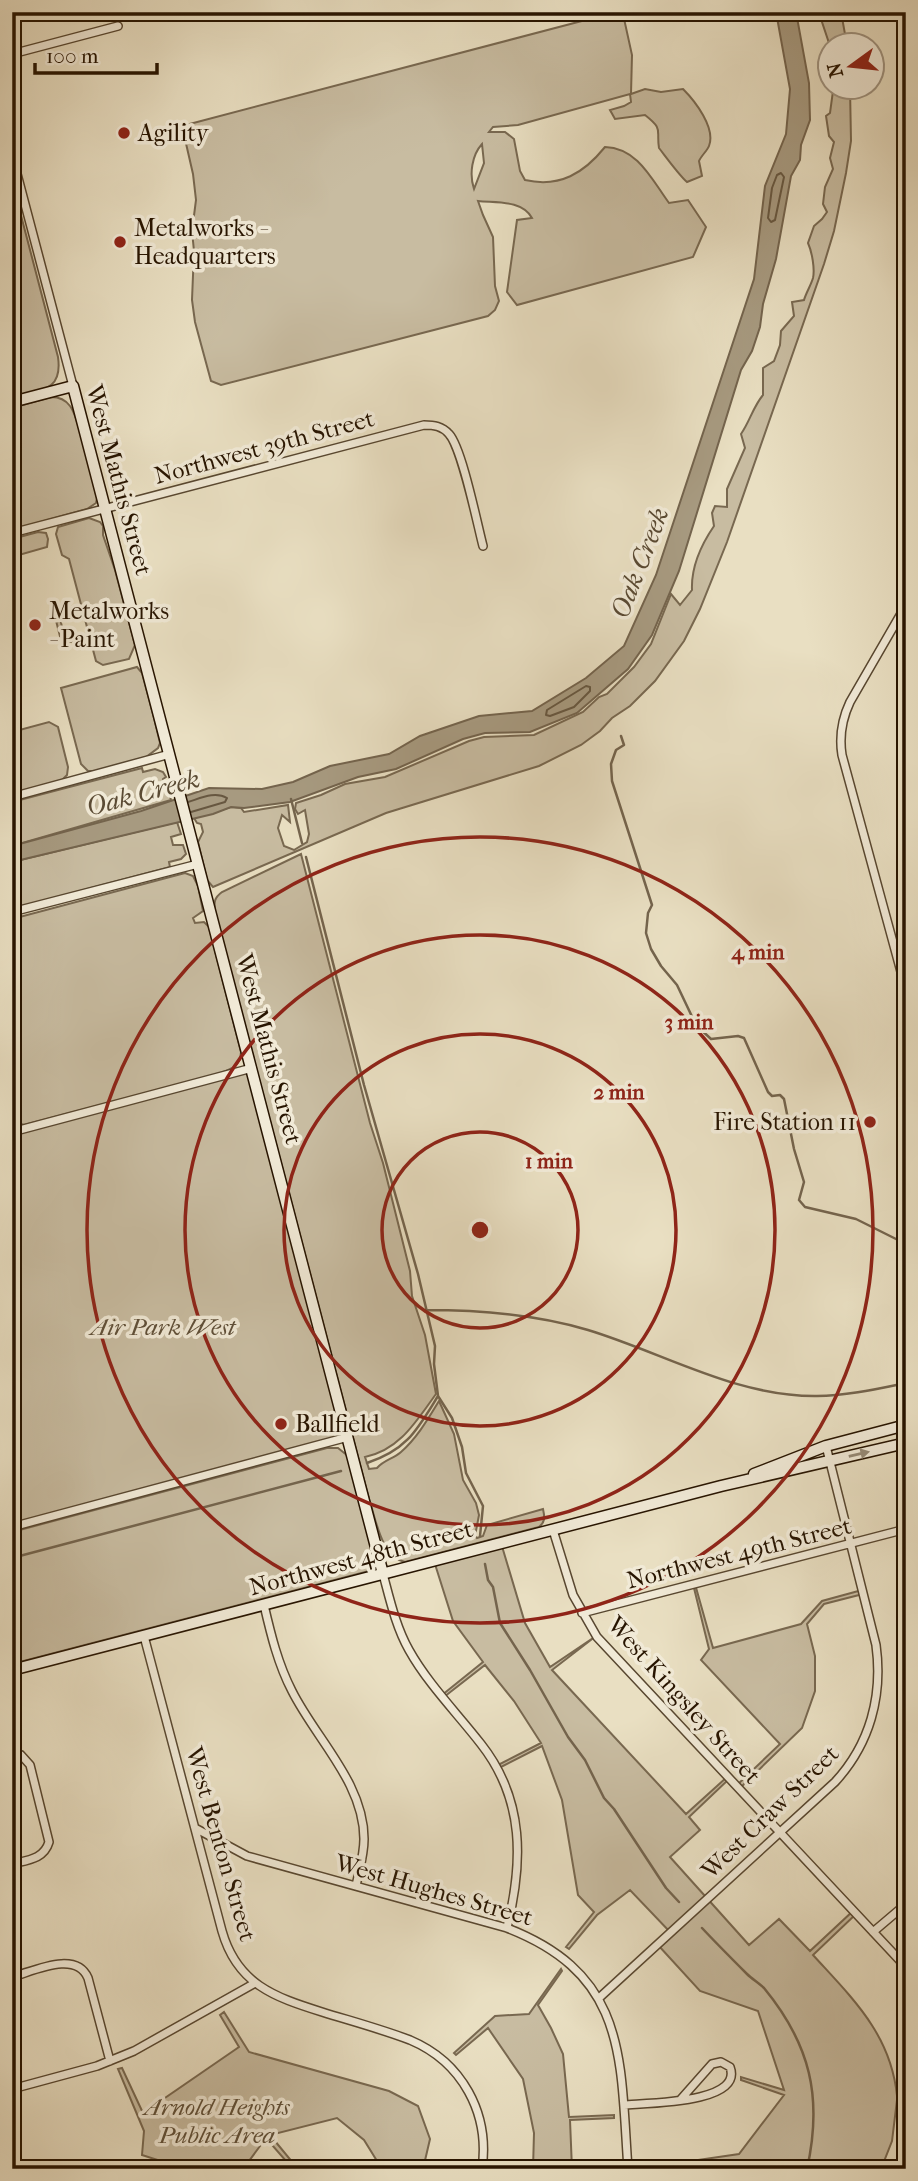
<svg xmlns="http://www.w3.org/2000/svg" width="918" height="2181" viewBox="0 0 918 2181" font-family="'IM FELL French Canon',serif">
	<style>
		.green { fill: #c8bca1; stroke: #786850; stroke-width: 2; fill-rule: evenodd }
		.water { fill: #a79a80; stroke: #74644d; stroke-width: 2 }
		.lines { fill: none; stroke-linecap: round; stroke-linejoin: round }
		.shore { stroke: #675740; stroke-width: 2 }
		.stream { stroke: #74644d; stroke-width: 2.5 }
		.street-casing { stroke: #584730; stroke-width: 10 }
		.secondary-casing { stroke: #271400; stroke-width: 13 }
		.street { stroke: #f1ead7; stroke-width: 7 }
		.secondary { stroke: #f1ead7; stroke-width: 10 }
		.oneway { fill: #968a76 }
		.ring { fill: none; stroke: #8f2418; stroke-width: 3.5 }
		.poi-dot { fill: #8f2418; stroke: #f1ead7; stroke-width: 2.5 }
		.labels { text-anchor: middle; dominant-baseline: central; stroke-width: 7; stroke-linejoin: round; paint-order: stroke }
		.poi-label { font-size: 24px; fill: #271400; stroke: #f1ead7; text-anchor: start }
		.street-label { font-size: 24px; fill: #271400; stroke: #f1ead7 }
		.park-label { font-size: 24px; font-style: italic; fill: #5f4f38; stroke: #f1ead7 }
		.water-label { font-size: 26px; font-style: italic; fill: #5a4a33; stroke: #f1ead7 }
		.centre { fill: #8f2418; stroke: #f1ead7; stroke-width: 3.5 }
		.ring-label { font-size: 21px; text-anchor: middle; font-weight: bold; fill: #8f2418; stroke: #f1ead7; stroke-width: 7; stroke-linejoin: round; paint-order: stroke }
	</style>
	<rect width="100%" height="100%" fill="#e9dfc2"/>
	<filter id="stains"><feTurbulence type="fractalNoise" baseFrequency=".00286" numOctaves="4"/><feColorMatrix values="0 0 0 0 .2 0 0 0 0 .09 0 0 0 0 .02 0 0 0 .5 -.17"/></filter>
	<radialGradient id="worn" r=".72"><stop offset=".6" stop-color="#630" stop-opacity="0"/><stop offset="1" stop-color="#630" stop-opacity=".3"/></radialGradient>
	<path class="green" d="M616,12l7,2 9,41 -1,39 14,-5 16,3 22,-3c12,12 33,39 26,57 -2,5 -8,10 -10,15l3,15 -15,6c-8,-7 -21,-25 -28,-34 -3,-19 5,-18 -14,-33l-30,4 -5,-9 14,-4 7,-4 -1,-8 -112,31 -25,2 -4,5h16l9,7 6,32 5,9c35,8 59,-7 80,-33 33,1 47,33 64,56l19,-3 18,27 -13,30 -176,48 -10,-13 10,-72 15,-2c-10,-18 -35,-15 -54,-17l5,14 10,22 2,49 4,15 -4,9 -7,6 -267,69 -10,-4 -16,-59 -3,-22 2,-49 -2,-20 4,-31 -3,-26 -11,-48zM482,144l2,19 -10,26c-5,-15 -2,-34 8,-45z
		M821,12h20l6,33 -17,1 -9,-27z
		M831,88h19l1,53 -5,32 -12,58 -10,33 -97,278 -27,67 -16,32 -29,40 -25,25 -18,12 -12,13 -19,14 -42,21 -153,47 -173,74 -6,-7 -9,-38 5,-10 -2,-8 -4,-1 -3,-5 37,-11 10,1 3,4 44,-7 2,17 -8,-7 -4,13 6,18 10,4 13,-8 2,-8 -4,-24 -7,4 -3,-5 1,-6 25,-8 24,-11 40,-7 84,-36 15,-4 50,-2 49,-23 16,-15 8,-3 27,-27 17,-23 20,-50 9,11 12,-15c-1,-23 9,-45 22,-64l-2,-13 3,-7 12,1v-18l18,-41 -4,-14c9,-13 12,-27 22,-39v-27l11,-7 6,-16 1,-14 13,-15 -2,-14 12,-2c2,-7 7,-15 9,-22 2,-9 -1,-26 -5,-35l6,-17 8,-7 5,-7 -4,-8 2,-17 8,-18 -3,-11 4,-16 -5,-6 -3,-20 4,-3 3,-22z
		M12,181l46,176c5,35 -18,33 -46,41z
		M51,397c7,0 14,2 19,9 10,13 22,73 27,92l-1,5 -9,6 -75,21v-122z
		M89,518l11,4 3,4v9l12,35 20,75 -6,14 -26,6 -7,-4 -27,-102 -7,-4 -6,-21 2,-7z
		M38,532l8,1 2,6 -1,8 -35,10v-18z
		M56,604l9,34 7,-2 2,5 -12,3 -10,-39z
		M137,667l5,6 12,45 6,25 -2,5 -12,9 -50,14h-8l-7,-7 -20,-76z
		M49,722l9,5 10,40 -1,8 -6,6 -49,13v-62z
		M142,768l1,4 12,-3 8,3 3,5 -3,2 -1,8h5l4,13 -159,46v-44z
		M177,822l4,12 -10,3 2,8h10l3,9 -5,5 -12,3 1,5 -158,42v-47z
		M301,854l69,269 13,40 27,108 2,25 13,39 11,59c-19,26 -36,56 -71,63l4,12 8,-1c7,-8 16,-9 24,-16 16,-14 27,-33 38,-51l15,33 9,46 13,23 3,12 -4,21 2,2 6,-2 4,-11 56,-16c2,9 2,13 -4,18l-134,35c-24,-5 -29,-43 -36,-63l-154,-588c-1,-9 -1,-13 7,-19z
		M185,873l8,3 5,10 5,25 -10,7 2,5 9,-1 5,5 32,125c-1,15 -10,17 -23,22l-194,51 -6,-2 -6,-7v-197z
		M252,1068l96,369 -336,90v-395z
		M327,1448h11l10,8 25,97 -1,12 -3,6 -357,93v-132z
		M501,1543l24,80 25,44 46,-31 -44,34 134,144 41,-37 2,2 -40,38 11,13 -30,27 79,88 30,-26 31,32 43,-40 3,3 -43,41c39,43 78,79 84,141h9v4h-9l-5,41 -11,28h-203l-1,-6 62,-9 45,-59 -43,-15v-3l43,13 -26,-79 -58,-20 -42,-46 13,-12 -41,-43 -33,25 -28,34 -3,-2 28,-35 -16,-17 -16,-95 -20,-54 -45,23 -1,-3 45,-23 -27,-42 -29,-36 -41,32 -2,-2 41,-33 -30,-41 -19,-60z
		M693,1584h2l18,64 88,-24 21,-23 40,-11 1,4 -39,10 -17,20 8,32v35l-13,37 -63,61 -3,-3 44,-42 -79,-84 8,-11z
		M561,1969l1,2 -24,34 13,23 12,26 6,63 45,-2v3l-44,2 2,49h-39l1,-36 -11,-54 -35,-51 -32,27 -2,-2 41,-37 34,-2z
		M224,2012l25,40 140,39 29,15 12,33 -7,30h-41l-18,-29 -27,-22 -67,17 28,34h-5l-27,-31 -23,31h-60l-6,-2 -5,2 1,-4 -31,-10 2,-24 -26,-62 4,-1 21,45 96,-66 -19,-32z"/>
	<path class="water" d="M776,12h20l13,71 1,37 -9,25 -1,15 -9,16 -15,83 -13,45 -3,23 -8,24 -11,19 -62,201 -27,64 -24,34 -51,44 -47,19 -45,1 -22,6 -67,30 -38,8 -68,25 -46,6 -13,-1 -18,7 -201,48v-16l129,-35 68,-23 53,1 31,-7 37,-16 59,-12 31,-18 59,-20 53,-5 54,-33 38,-32 32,-71 98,-296 11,-93 21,-52 4,-45z"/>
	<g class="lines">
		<path class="shore" d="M781,173l3,4 -9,43 -4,2 -3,-4 4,-30 5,-13z
			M586,686l4,1v4l-16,16 -24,9 -4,-1 1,-5z
			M188,802c13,-4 27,-11 39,-4l-2,4 -34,10"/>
		<path class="stream" d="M621,736l3,9 -8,5 -5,14 1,17 40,124 -4,8 -2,20 5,16 10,17 16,19 19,40 15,14 27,-3 6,2 24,54 4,4 8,-1 4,4 10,50 10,33 -5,18 6,7 51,12 50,25
			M291,799l11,44
			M306,857l58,228 54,189 17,72 -1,18 4,32 14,22 10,29 4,26 17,33 -3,30
			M426,1310c55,0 109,4 162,20 76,23 148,67 229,66 29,0 60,-7 89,-13
			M367,1463c40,-13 50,-33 71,-67
			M12,1558l329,-87
			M485,1564l3,16 5,7 7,36 30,47 38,67 17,23 19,38 10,11 52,79 13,14
			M702,1928c15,16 30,31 45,46 5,5 12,9 17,14 46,56 59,109 43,181"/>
		<g class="street-casing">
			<path id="street" d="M12,54l106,-28
				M12,155l61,231
				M12,533l412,-108c10,0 18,1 25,9 13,14 28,89 34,112
				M906,605l-56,97c-8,17 -11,34 -8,53l64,235
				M12,797l158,-43
				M12,912l186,-48
				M12,1132l240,-64
				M12,1527l336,-90
				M553,1530l20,65 24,42 309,330
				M383,1574c7,26 13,53 26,76 19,34 48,63 72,94 44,56 42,119 26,184
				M264,1605c7,30 14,59 28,86 24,48 72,92 72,148 0,16 -5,32 -8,47
				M582,1613l324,-84
				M144,1636l78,295c15,53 52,66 100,81 29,9 59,17 88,28 52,22 80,73 72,129
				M12,1753l9,2 9,10 19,77c-5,17 -21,18 -37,22
				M195,1828l52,28 260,72c121,47 113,130 121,241
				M873,1932l33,-28
				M12,1977c22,-6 64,-27 76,1l22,83
				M599,1998l236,-216c35,-38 48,-86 41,-137l-50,-199
				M12,2089l85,-23 37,-15 121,-68
				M624,2105c20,-2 120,-1 106,-38l-9,-5 -9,2 -31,35"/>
		</g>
		<g class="secondary-casing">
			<path id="secondary" d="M12,402l61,-16 310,1188
				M754,1474l72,-28 80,-21
				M12,1670l709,-184 185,-43"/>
		</g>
		<use href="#street" class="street"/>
		<use href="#secondary" class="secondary"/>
	</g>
	<defs><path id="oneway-solid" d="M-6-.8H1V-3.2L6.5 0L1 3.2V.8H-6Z" transform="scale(1.75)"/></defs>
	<use class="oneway" href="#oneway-solid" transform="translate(859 1454) rotate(-13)"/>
	<g class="ring">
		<circle cx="480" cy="1230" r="98"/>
		<circle cx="480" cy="1230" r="196"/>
		<circle cx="480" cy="1230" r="295"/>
		<circle cx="480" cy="1230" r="393"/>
	</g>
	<g class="poi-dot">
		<circle cx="124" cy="133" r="7"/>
		<circle cx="120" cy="242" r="7"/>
		<circle cx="35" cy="625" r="7"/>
		<circle cx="870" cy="1122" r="7"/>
		<circle cx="281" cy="1424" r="7"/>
	</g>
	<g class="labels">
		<g class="poi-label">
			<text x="138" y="133">Agility</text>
			<text x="134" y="228">Metalworks -<tspan x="134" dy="28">Headquarters</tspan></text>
			<text x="49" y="611">Metalworks<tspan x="49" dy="28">- Paint</tspan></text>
			<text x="856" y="1122" text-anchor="end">Fire Station 11</text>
			<text x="295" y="1424">Ballfield</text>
		</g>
		<g class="street-label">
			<text transform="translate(264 447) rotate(-15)">Northwest 39th Street</text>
			<text transform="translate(119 480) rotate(75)">West Mathis Street</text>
			<text transform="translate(269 1049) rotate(75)">West Mathis Street</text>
			<text transform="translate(739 1553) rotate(-14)">Northwest 49th Street</text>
			<text transform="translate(361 1558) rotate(-15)">Northwest 48th Street</text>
			<text transform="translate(684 1700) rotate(48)">West Kingsley Street</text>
			<text transform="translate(770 1812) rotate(-44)">West Craw Street</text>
			<text transform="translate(221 1844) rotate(74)">West Benton Street</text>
			<text transform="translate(434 1890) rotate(16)">West Hughes Street</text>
		</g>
		<g class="park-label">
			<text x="163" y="1327">Air Park West</text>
			<text x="217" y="2107">Arnold Heights<tspan x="217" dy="28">Public Area</tspan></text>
		</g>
		<g class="water-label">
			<text transform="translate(640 563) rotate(-69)">Oak Creek</text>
			<text transform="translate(143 793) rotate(-15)">Oak Creek</text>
		</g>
	</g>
	<circle cx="480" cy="1230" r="10" class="centre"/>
	<g class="ring-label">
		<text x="758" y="959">4 min</text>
		<text x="689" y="1029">3 min</text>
		<text x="619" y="1099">2 min</text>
		<text x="549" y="1168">1 min</text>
	</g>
	<rect width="918" height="2181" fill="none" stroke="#e9dfc2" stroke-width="42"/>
	<rect x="14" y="14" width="890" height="2153" fill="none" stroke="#271400" stroke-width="3.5"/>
	<rect x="21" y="21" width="876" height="2139" fill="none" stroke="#271400" stroke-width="2"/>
	<g transform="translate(851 66) rotate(255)"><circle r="33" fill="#f1ead7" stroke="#a09481" stroke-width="2"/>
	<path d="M0-5L12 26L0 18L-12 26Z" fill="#8f2418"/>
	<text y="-10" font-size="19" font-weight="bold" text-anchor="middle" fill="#271400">N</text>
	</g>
	<path d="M35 63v10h122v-10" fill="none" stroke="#271400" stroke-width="3.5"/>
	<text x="46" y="63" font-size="21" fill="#271400" stroke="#f1ead7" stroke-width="5" paint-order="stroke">100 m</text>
	<rect width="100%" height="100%" filter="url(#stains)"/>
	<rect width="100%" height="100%" fill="url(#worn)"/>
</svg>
